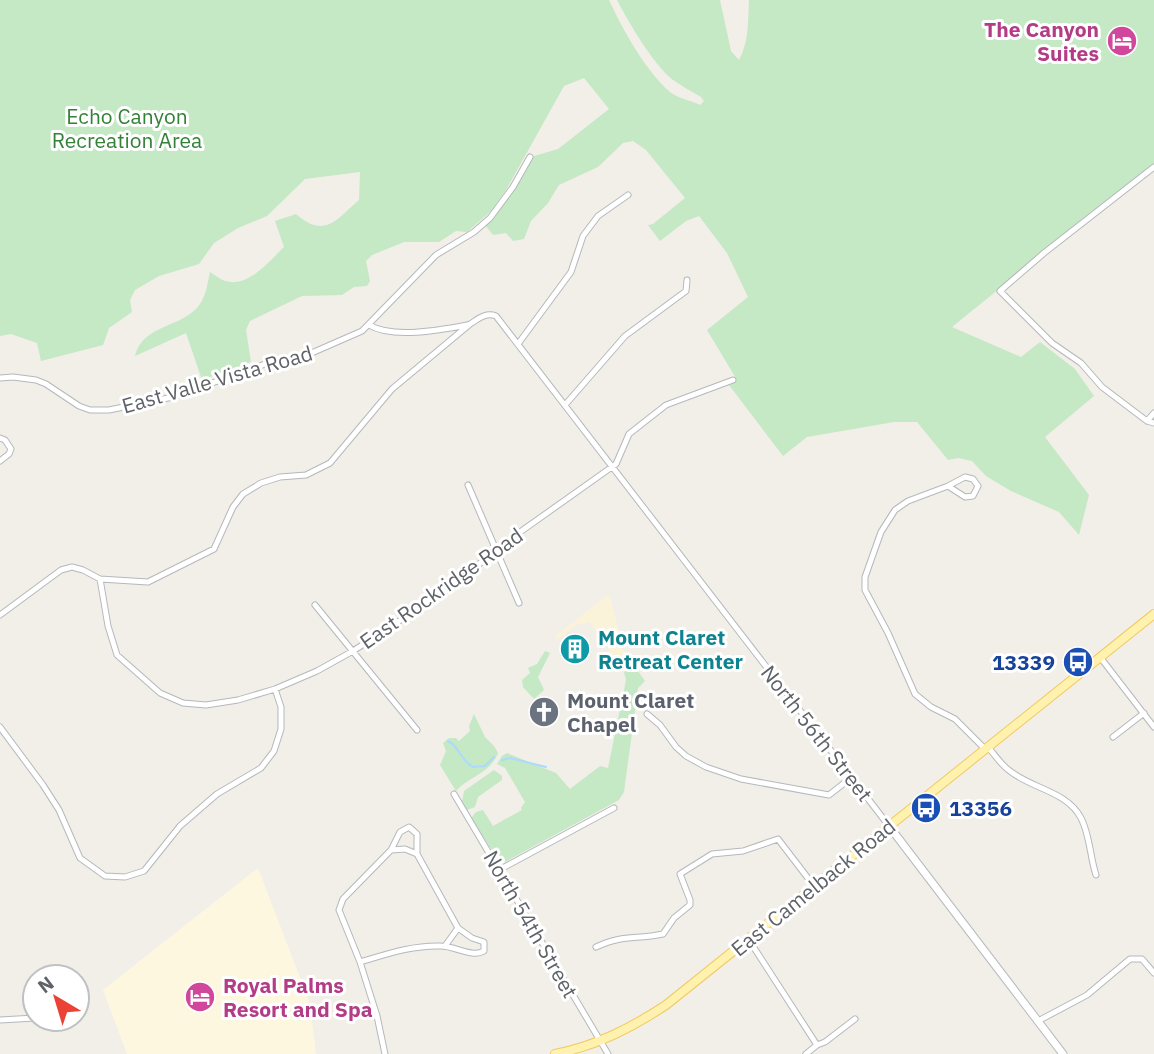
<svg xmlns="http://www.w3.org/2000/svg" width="1154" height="1054" viewBox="0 0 1154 1054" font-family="'IBM Plex Sans',sans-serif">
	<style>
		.commercial { fill: #fef7e0 }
		.green { fill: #c5e8c5 }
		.sand { fill: #fbf3d9 }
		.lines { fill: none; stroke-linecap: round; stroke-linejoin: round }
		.stream { stroke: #aadaff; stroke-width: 2 }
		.street-casing { stroke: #b5b8bc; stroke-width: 7 }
		.secondary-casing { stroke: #b6babf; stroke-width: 9 }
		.primary-casing { stroke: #f2c960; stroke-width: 10 }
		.street { stroke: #fff; stroke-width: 5 }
		.secondary { stroke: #fff; stroke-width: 7 }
		.primary { stroke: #fff2af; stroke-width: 8 }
		.labels { text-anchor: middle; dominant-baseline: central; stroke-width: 6; stroke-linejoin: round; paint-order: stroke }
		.hotel-label { font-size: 21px; font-weight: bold; fill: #b23c85; stroke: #fff; text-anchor: end }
		.park-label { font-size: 21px; fill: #348238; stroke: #fff }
		.street-label { font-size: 21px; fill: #5f6368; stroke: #fff }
		.culture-label { font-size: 21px; font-weight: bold; fill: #0d838f; stroke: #fff; text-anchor: start }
		.transit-label { font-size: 21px; font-weight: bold; fill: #164399; stroke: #fff; text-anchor: end }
		.worship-label { font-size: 21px; font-weight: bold; fill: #5b616d; stroke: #fff; text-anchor: start }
	</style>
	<rect width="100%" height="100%" fill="#f1efe8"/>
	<path class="commercial" d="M258,868l52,136 6,50h-189l-24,-64z"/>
	<path class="green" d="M0,0h609c14,30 36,70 61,92 9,7 20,8 30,13l4,-4 -3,-4c-9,-5 -19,-11 -28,-17 -20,-16 -44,-57 -56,-80h103l11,51 8,9c10,-18 9,-39 10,-60h405v163l-202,164 69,30 19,-15 35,27 19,27 -49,41 44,58 -10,40 -20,-23 -48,-21 -25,-15 -14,-15 -14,-3 -10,2 -31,-38h-23l-87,15 -24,19 -54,-71 8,-5 -30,-50 41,-33 -21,-44 -28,-37 -13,5 -26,20 -12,-16 5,-1 32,-26 -39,-48 -13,-9 -10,2 -25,24 -39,18 -11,18 -17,18 -7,18 -11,2 -7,-8 -13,2 -8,-10 26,-31 23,-38 24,-7 51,-40 -25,-31 -20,8 -58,104 -15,21 -24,21 -11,-1 -17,11h-35l-32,13 -6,6 4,20 -3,5 -13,1 -12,8 -40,1 -52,25 -4,9 5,32 -49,18 -16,-47 -51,23c7,-30 42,-28 61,-47 10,-10 11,-24 14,-37 5,3 10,7 15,9 24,7 44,-20 59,-34l-9,-26 21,-7c29,25 40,6 63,-14l1,-28 -55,7 -38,37 -29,12 -24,15 -15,21 -40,12 -24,14 -5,10 2,12 -23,16 -6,17 -62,16 -4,-18 -26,-9 -11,2z
		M545,651l5,2 -12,24 6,13 -10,9 -11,-12 -1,-7 8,-7 -2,-5 9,-4z
		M633,664l12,17 -7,7 -14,104 -5,8 -114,62 -6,-1 -28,-43 5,-6 7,-2 10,16 29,-16 -1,-2 4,-6 -20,-34 -8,-4 5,-8 5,-3 49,20 14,16 30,-23 8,2 18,-88 -2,-8z
		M474,714l11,23 9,9 4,7c-8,21 -29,23 -42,38l-16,-26 6,-14 -3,-8 6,-5h7l3,3 11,-10 -1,-5z
		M494,770l8,6v4l-24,17 -3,10 -8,3 -5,-8 2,-11z"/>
	<path class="sand" d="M609,594l15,56 9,14 -9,8 -35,-51 -5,3h-6l-20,15 -4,-2z"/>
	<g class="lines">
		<path class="stream" d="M448,741c11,5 13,20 25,26l12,-1 9,-9
			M502,760l8,-2 36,9"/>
		<g class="street-casing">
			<path id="street" d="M1154,167l-110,86 -44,38 52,52 29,20 21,24 45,34 7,2
				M369,325c24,14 71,5 98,0
				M518,344l53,-72 12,-36 15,-20 30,-21
				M0,378l13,-1 23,3 10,4 33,22 11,4h19l64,-13 95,-34 23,-1 71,-31 74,-76 38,-23 16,-14 23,-31 17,-30
				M565,405l60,-69 61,-45 1,-11
				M1147,421l7,-8
				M0,438l5,2 6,9 -2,5 -9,7
				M965,477l8,2 5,7 -5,10 -8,1 -17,-11z
				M468,485l51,118
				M948,486l-40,15 -13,9 -14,22 -16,45v13l23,43 27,61 16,13 24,12 30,30
				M100,579l8,47 9,29 43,38 23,10 23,2 32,-5 37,-11 42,-18 36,-20 97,-63 56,-46 110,-78 13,-30 37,-29 67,-25
				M315,605l102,125
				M0,615l61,-45 11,-3 11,3 17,9 48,3 66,-33 19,-42 10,-13 18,-11 19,-6 26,-2 24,-12 62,-74 78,-65c8,-5 16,-12 26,-8l393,510
				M1100,657l54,70
				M647,714l13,11 16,22 10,9 20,11 35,12 88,16 23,-18
				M0,727l43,58 16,25 21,48 25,18 20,1 19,-6 36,-45 37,-32 44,-26 13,-17 7,-22v-22l-6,-18
				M1113,737l31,-24
				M988,747c7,8 13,18 22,24 22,18 57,20 71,47 9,17 9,39 15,57
				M454,794l154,260
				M391,850l9,-18 9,-5 8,7v20
				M499,870l115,-62
				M749,940l68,105
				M445,946l13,-18
				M596,947c28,-13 39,-7 67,-13l11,-16 16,-13v-5l-10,-26 32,-20 31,-3 35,-12 36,47
				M360,962c27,-8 53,-17 81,-16 14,0 31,12 43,5v-9l-12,-4 -14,-10 -41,-74
				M0,1020l35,-2
				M1038,1021l49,-26 43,-36h12l12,14
				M385,1054l-8,-38 -17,-54 -21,-52 4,-11 48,-49 14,-1 12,5
				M806,1054l11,-9 8,-3 30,-23"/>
		</g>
		<g class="secondary-casing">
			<path id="secondary" d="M889,826l174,228"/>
		</g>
		<g class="primary-casing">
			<path id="primary" d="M555,1054c41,-8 76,-26 111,-49l488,-391"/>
		</g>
		<use href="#street" class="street"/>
		<use href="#secondary" class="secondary"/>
		<use href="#primary" class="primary"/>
	</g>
	<defs>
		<g id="hotel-disc" transform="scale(1.575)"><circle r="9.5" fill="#d1479c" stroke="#fff"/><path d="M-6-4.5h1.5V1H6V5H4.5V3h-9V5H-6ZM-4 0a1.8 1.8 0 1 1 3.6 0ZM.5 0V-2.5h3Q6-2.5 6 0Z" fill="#fff"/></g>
		<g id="building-disc" transform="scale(1.575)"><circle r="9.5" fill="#0f9aa8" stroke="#fff"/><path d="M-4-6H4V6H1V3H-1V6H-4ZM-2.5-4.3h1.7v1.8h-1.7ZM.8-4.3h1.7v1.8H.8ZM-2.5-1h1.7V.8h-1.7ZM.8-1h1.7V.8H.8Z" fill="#fff"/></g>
		<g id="bus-disc" transform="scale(1.575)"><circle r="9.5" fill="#1a4fb4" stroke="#fff"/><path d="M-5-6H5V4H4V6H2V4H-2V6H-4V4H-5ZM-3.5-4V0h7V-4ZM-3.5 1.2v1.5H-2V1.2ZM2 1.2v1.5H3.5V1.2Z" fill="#fff"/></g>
		<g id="church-disc" transform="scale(1.575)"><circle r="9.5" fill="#6b7280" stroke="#fff"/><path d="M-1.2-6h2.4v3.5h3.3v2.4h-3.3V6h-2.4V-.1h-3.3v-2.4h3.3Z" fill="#fff"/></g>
	</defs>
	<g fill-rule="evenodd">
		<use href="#hotel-disc" x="1122" y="41"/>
		<use href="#building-disc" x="575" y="649"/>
		<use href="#bus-disc" x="1078" y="662"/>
		<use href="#church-disc" x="544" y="712"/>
		<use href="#bus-disc" x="926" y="808"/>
		<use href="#hotel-disc" x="200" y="997"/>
	</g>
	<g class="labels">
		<g class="hotel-label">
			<text x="1099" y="29">The Canyon<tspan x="1099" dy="24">Suites</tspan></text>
			<text x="223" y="985" text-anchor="start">Royal Palms<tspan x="223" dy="24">Resort and Spa</tspan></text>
		</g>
		<g class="park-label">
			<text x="127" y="116">Echo Canyon<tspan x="127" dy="24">Recreation Area</tspan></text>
		</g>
		<g class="street-label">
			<text transform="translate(217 379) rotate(-16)">East Valle Vista Road</text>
			<text transform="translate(441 588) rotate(-35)">East Rockridge Road</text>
			<text transform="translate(817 733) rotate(52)">North 56th Street</text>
			<text transform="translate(813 887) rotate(-39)">East Camelback Road</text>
			<text transform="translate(531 924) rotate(60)">North 54th Street</text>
		</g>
		<g class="culture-label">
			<text x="598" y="637">Mount Claret<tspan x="598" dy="24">Retreat Center</tspan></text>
		</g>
		<g class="transit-label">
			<text x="1055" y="662">13339</text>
			<text x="949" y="808" text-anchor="start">13356</text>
		</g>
		<g class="worship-label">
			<text x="567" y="700">Mount Claret<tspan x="567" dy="24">Chapel</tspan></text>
		</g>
	</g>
	<g transform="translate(56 998) rotate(322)"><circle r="33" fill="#ffffff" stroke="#bfc1c3" stroke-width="2"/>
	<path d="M0-5L12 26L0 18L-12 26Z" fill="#ea4335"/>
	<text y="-10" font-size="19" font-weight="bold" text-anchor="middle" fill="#5f6368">N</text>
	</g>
</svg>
